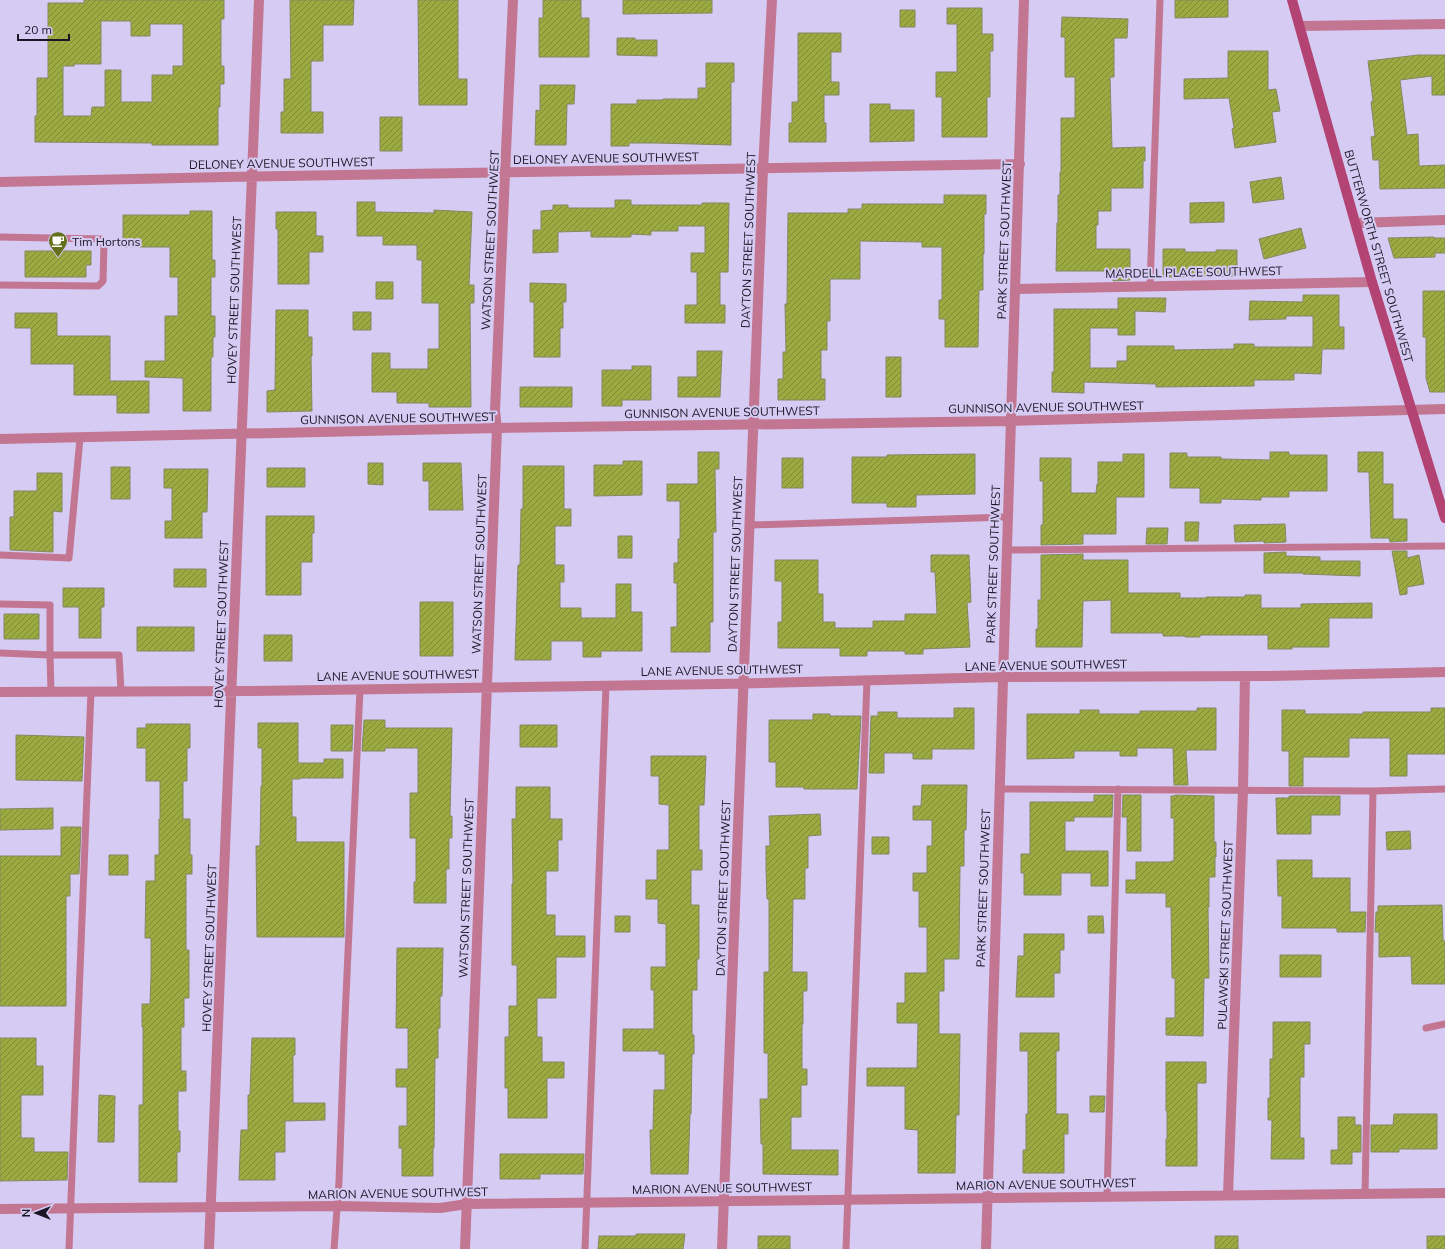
<svg xmlns="http://www.w3.org/2000/svg" width="1445" height="1249" viewBox="0 0 1445 1249" font-family="Mulish,sans-serif">
	<style>
		.building { fill: url(#building-hatch); stroke: #828962; fill-rule: evenodd }
		.lines { fill: none; stroke-linecap: round; stroke-linejoin: round }
		.lane { stroke: #c27692; stroke-width: 7 }
		.street { stroke: #c27692; stroke-width: 10 }
		.secondary { stroke: #b34373; stroke-width: 10 }
		.labels { text-anchor: middle; dominant-baseline: central; stroke-width: 4; stroke-linejoin: round; paint-order: stroke }
		.street-label { font-size: 12px; fill: #1a1625; stroke: #d5cbf3 }
		.poi-label { font-size: 12px; fill: #1a1625; stroke: #d5cbf3; text-anchor: start }
	</style>
	<defs>
		<pattern id="building-hatch" width="6" height="6" patternUnits="userSpaceOnUse"><rect width="6" height="6" fill="#9cab41"/><path d="M-1 1l2-2M0 6l6-6M5 7l2-2" fill="none" stroke="#7e8a36"/></pattern>
	</defs>
	<rect width="100%" height="100%" fill="#d5cbf3"/>
	<path class="building" d="M84,0h140v19h-3v47h3v18h-4v23h-2v38h-66v-2l-117,-1v-26h2v-38h11v-75h36zM101,21h30v15h19v-12h33v42h-10v9h-21v27h-31v-32h-16v37h-13l-1,9h-28v-50h11v-2h27z
		M290,0h64l-1,25h-30v36h-12v51h12v21h-42v-21h3v-33h7z
		M418,0h40v79h9v26h-48z
		M543,0h38v18h8v39h-50v-39h4z
		M623,0h89v13l-89,1z
		M1175,0h53v17l-53,1z
		M947,8h35v26h11v17h-3v46h-3v40h-45v-40h-6v-25h21v-48h-10z
		M900,10h15v17h-15z
		M1062,17l66,2 -1,19h-13v39h-4l2,71 33,-1v14h-2v27h-32v23h-13v14h-2v24h34v31l-17,1v-10h-57l1,-48h1v-28h2v-23h1v-54h14v-41h-10v-40h-4z
		M798,33h43v19h-10v30h8v13h-15v28h2v19h-37v-19h3v-21h6z
		M617,38h18v2h22v16l-40,-1z
		M1228,51h40v39l8,-1 4,22 -8,1 4,30 -41,6 -3,-19 2,-1 -5,-30 -45,1v-20l44,-1z
		M1418,55h27v40h-13v-19l-32,4 7,55 11,-1 1,32 26,-1v23l-65,1 -1,-29h-6l-2,-23 4,-1 -4,-34 2,-1 -5,-40z
		M706,63h28v19h-3v63l-75,-2h-27v3h-18v-42h26v-4h26v-1h35v-11h8z
		M540,85h35l-1,19h-7l-1,41h-31l1,-35 4,1z
		M870,104h20v6h24v31l-44,1z
		M380,117h22v34h-22z
		M1281,177l3,22 -31,4 -3,-21z
		M944,195h42v19h-2v40h-1v36h-4l-1,57h-33v-28h-6v-19h3v-53h-20v-5l-62,-1v38h-30v42h-3v29h-6v29h4v21h-47v-21h5v-27h3l-1,-48h2l1,-91h60v-4h14v-5h82z
		M615,200h16v5h71v-2h27l-1,69h-8v33h5v18h-40v-18h12v-33h-6v-19h14v-27h-27v5h-27v4l-20,-1v3h-40v-6l-33,1v20l-25,1v-23h8v-19l12,-1v-5h15v3h47z
		M357,202h18v10l59,1v-3l38,2 -3,73h5v18h-4l1,104h-42v-4h-32v-11h-25v-39h18v16h38v-20h11v-46h-17v-43h-5v-15h-34v-9h-26z
		M1224,202v20l-34,1v-20z
		M190,211h22v49h3v17h-4v39h4v21h-2v20h-2v54h-28v-33l-38,-1v-16h20v-45h13v-39h-8v-30h-47v-32h67z
		M276,212h40v24h7v16h-14v32h-31v-55h-2z
		M1301,228l5,20 -42,11 -5,-20z
		M1434,237v1h11v15h-10v4l-41,1 -6,-20z
		M1163,249h22v3h31v-2h21v26l-74,1z
		M25,251h66v14h-5v12h-61z
		M376,282h17v17h-17z
		M530,283l36,1v18h-3v26h-3v29h-26v-55h-4z
		M1423,291h22v101h-15l-4,-14v-41h-3z
		M1303,295h36v32h5v22h-22l-1,25 -27,-1v7h-40v6l-98,1v-3l-72,-2v11l-32,-1v-20h2v-63h64v-11h48l-1,14 -30,-1v24h-17v-7h-28v40h27v-7h10v-15h47v4l60,-1v-5h20v3h59v-31h-27v3l-37,1 1,-19 53,1z
		M276,310h32v27h4v19h-1l1,55 -45,1v-21l8,-1z
		M353,312h18v18h-18z
		M15,313h42v23h53v45h39v32h-32v-18h-43v-31h-43v-36h-16z
		M697,351h25l-2,46h-42v-20h19z
		M886,357h15v40h-15z
		M632,366h19v34h-29v6h-20v-36h30z
		M520,387h52v20h-52z
		M698,452h21v17h-4l1,63h-3v90h-3v30h-39v-25h6v-44h-3v-20h4v-24h2v-38h-13v-17h31z
		M1270,452h19v3h38v36h-38v6h-28v3l-40,-1v4h-21v-15h-30v-35h17v4h34v2l49,1z
		M1358,452h25v32h10v35h14v22l-17,1 -1,-4h-18l-2,-66h-11z
		M975,454v40l-59,1v12h-29v-4h-35v-46h35v-2z
		M1123,454h21v43h-28v37h-33v10l-42,1v-20h2v-44h-3v-23h31v35h25l1,-9h1v-22h25z
		M782,458h21v30h-21z
		M623,461h19v34l-48,1v-31h29z
		M368,463h15v22l-15,-1z
		M423,463h38l2,47h-34v-29h-6z
		M523,466h41v43h7v17h-16v39h9v17h-4v26h21v10h35v-34h15v28h11v39h-41v6h-18v-16h-32v19h-36l3,-95h2l1,-56h2z
		M111,467h19v32h-19z
		M267,468h38v19h-38z
		M164,469h44l-1,43h-5v26h-37v-17h7v-33h-8z
		M37,473h25v39l-9,-1v41l-43,-2v-33h4v-26h23z
		M266,516h48v17h-2v29h-11v33h-35z
		M1185,522h14l-1,19h-13z
		M1285,524l1,18 -22,1v-2l-29,1 -1,-17z
		M1147,528h21l-1,16h-21z
		M618,536h14v22h-14z
		M1392,551h15v7l12,-3 5,29 -17,3v7l-7,1z
		M1286,552v4l34,1v4h40v15l-57,-2v-1h-39v-20z
		M1083,554v6h45v33h52v5h26v-1h39v-2h16v13h40v-4l71,-1v15h-43v29h-37v2h-24v-14h-68v2h-15v-1h-22v-3h-52v-33l-28,1 -1,46h-46v-18h2v-29h3v-45z
		M931,555h38l2,47 -4,1 3,44 -47,2v5h-18v-3h-38v5h-27v-8h-62v-26h4v-41h-7v-21h43v34h5v28h12v6h38v-7h32v-7h32l-2,-42h-4z
		M174,569h32v18h-32z
		M63,588h41v19h-3v31h-22v-31h-16z
		M420,602h33v54h-33z
		M4,614h35v25h-35z
		M137,627h57v24h-57z
		M264,635h28v26h-28z
		M954,708h20v41h-42v10h-19v-6h-29v20h-15l2,-57h7v-4h19v6h57z
		M1197,708h19v42h-30l2,35h-14l-1,-37h-36v8h-17v-5h-46v7l-47,1v-45h53v-4h19v4h41v-3h57z
		M1431,708h14v46h-38v22h-17v-38h-41v19h-46v29h-14v-35h-7v-41h23v4h58v-2h68z
		M813,714h17v2h31l-4,73h-53v-2h-28v-25h-7v-42h44z
		M364,720h21v8h67l-2,88h2v22h-3v31h-3v34h-32v-21h2v-44h-6v-45h8v-45h-33v3h-23z
		M258,723h40v40h26v-4h19v19h-43v1h-8v38h4v25h48v95h-87l-1,-91h4l1,-60h1v-38h-4z
		M146,724h44v24h-3v33h-4v38h7v36h2v19h-6v76h3v48h-5v29h-3v44h5v20h-8v40h2v21h-3v30h-38v-77h4v-78h-1v-23h8l1,-27v-39h-6l1,-57h9v-26h4v-36h1v-38h-14v-33h-9v-20h9z
		M331,725h22l-1,26h-21z
		M520,725h37v22h-37z
		M16,735l68,2 -2,44 -66,-1z
		M651,756h55l-2,49h-5v45h3v20h-11v35h8v54h-2v31h-5v45h2v19h-2l-1,60h-1l-2,60h-37l-1,-44h3l1,-40h11v-36h-6v-3h-36v-22h31v-39h-3v-23h15v-43l-8,-1v-24h-12v-19h11v-30h12v-45l-10,-1v-28h-8z
		M922,785h45l-1,45h-2v36h-4l-1,93h-15v32h-5v43h21l-1,81h-3l-1,58h-37v-43l-13,-1v-43h-38v-18h50l1,-45h-21v-20h8v-30h22v-46h-8v-36h-6v-18h14v-27h5v-26h-19v-14h8z
		M516,787h34v32h12v21h-4v31h-12v44h9v21h30v21h-29v41h-19v39h5v25h22v16h-17v40h-39v-30h-3v-51h4v-31h8v-41h-5v-81h1l-1,-65h4z
		M1094,795h19l-1,22h-38v4h-9v30h43v35h-17v-13h-30v22h-37v-22h-3v-19h9v-52h64z
		M1123,795h18v56h-14v-34h-5z
		M1175,795l39,1v46h2v15h-1v20h-6v30h-1l1,71h-5l-1,58 -37,-1v-17h9v-40h-3l-1,-71h-5v-14h-40v-13h10v-18h35v-1h3v-43h-3v-22h4z
		M1289,796h51v19h-29v19h-34l-1,-36h13z
		M53,808v21l-53,1v-21z
		M820,814l1,21 -13,1v32h-3v31h-12l-1,73h15v19h-4v33h-1v45h5v16h-6v32h-10v33h47v25l-75,-1v-30h-2l-1,-45h8v-46h-4v-81h5v-73h-2l-1,-31v-22h4l-1,-30z
		M61,827h20l-2,47h-9v22h-4v110h-66v-150h61z
		M1410,831l1,18 -24,1 -1,-18z
		M872,837h17v17h-17z
		M109,855h19v20h-19z
		M1277,860h35v18h38v34h16l-1,20h-28v-4h-55v-32h-4z
		M1442,905l1,36h2v43h-33l-1,-28 -32,1v-25h-4l1,-20h2v-6z
		M615,916h15v16h-15z
		M1088,916h15l1,17h-16z
		M1024,934h40v16h-4v23h-6v24h-38l2,-41h6z
		M397,948h46l-1,48h-2v32h-2v30h-3l-1,90h-1v28h-31v-28h-3v-22h8v-39h-11v-18h12v-41h-12z
		M1280,955h41v22h-41z
		M1273,1022h37v22h-6v33h-4v61h4v21h-33l1,-39h-4v-22h2v-39h3z
		M1020,1033h39v18h-3v63h12v20h-4v39h-41v-23h3v-36h2v-63h-8z
		M0,1038h36v28h7v29h-22v43h13v14h34l-1,28 -67,1z
		M252,1038h43v17h-2v48h32v17l-40,1v31h-10v28h-36l2,-50h7v-35h2z
		M1166,1062h40v21h-9v83h-31v-27h1v-28h-1z
		M99,1095l16,1 -1,46h-16z
		M1090,1096h15l-1,16h-14z
		M1394,1114h43v35h-38v3h-28v-27h22z
		M1338,1117h17v8h6v27h-9v12h-21v-14h7z
		M500,1154h84l-1,20h-43v5h-40z
		M636,1234h49l-2,15h-85l1,-13h37z
		M758,1236h32v13h-32z
		M1215,1236h23v13h-23z
		M1427,1236h18v13h-18z"/>
	<g class="lines">
		<path class="lane" d="M0,237l101,2 3,4 -1,38 -5,5 -98,-1
			M1150,286l10,-286
			M750,525l258,-8
			M1006,550l439,-4
			M0,555l69,3 11,-120
			M0,604l50,1v50l-50,-2
			M51,692l-1,-37h69l2,36
			M999,789l374,2 72,-2
			M1426,1028l19,-4
			M1365,1194l8,-403
			M1107,1197l11,-408
			M69,1249l22,-558
			M334,1249l5,-67 5,-142 16,-351
			M585,1249l21,-564
			M846,1249l21,-569"/>
		<path class="street" d="M1300,26l145,-2
			M0,182l225,-5 795,-13
			M1356,223l89,-3
			M1016,289l356,-7
			M0,439l497,-11 514,-7 434,-12
			M0,692l252,-1 467,-7 283,-7 265,-1 178,-4
			M1228,1195l15,-405 2,-114
			M0,1209l337,-3 103,2 27,-4 978,-11
			M209,1249l50,-1249
			M465,1249l32,-821 -2,-17 10,-238 8,-173
			M722,1249l41,-1080 9,-169
			M986,1249c11,-416 26,-833 38,-1249"/>
		<path class="secondary" d="M1292,0l80,282 73,236"/>
	</g>
	<defs>
		<g id="cafe-pin" transform="scale(1)"><path d="M0 17L-7.5 6A9.5 9.5 0 1 1 7.5 6Z" fill="#65711a" stroke="#d5cbf3"/><path d="M-5.5-4.5H6V0H3Q3 3.5 0 3.5H-2.5Q-5.5 3.5-5.5 0ZM3-3.2v2h1.7v-2ZM-6 4.5H4V6H-6Z" fill="#fff"/></g>
	</defs>
	<g fill-rule="evenodd">
		<use href="#cafe-pin" x="58" y="241"/>
	</g>
	<g class="labels">
		<g class="street-label">
			<text transform="translate(606 158) rotate(-1)">DELONEY AVENUE SOUTHWEST</text>
			<text transform="translate(282 163) rotate(-1)">DELONEY AVENUE SOUTHWEST</text>
			<text transform="translate(490 240) rotate(-87)">WATSON STREET SOUTHWEST</text>
			<text transform="translate(748 240) rotate(-88)">DAYTON STREET SOUTHWEST</text>
			<text transform="translate(1004 240) rotate(-88)">PARK STREET SOUTHWEST</text>
			<text transform="translate(1379 256) rotate(74)">BUTTERWORTH STREET SOUTHWEST</text>
			<text transform="translate(1194 272) rotate(-1)">MARDELL PLACE SOUTHWEST</text>
			<text transform="translate(234 300) rotate(-88)">HOVEY STREET SOUTHWEST</text>
			<text transform="translate(1046 407) rotate(-1)">GUNNISON AVENUE SOUTHWEST</text>
			<text transform="translate(722 412) rotate(-1)">GUNNISON AVENUE SOUTHWEST</text>
			<text transform="translate(398 418) rotate(-1)">GUNNISON AVENUE SOUTHWEST</text>
			<text transform="translate(479 564) rotate(-88)">WATSON STREET SOUTHWEST</text>
			<text transform="translate(735 564) rotate(-88)">DAYTON STREET SOUTHWEST</text>
			<text transform="translate(993 564) rotate(-88)">PARK STREET SOUTHWEST</text>
			<text transform="translate(221 624) rotate(-88)">HOVEY STREET SOUTHWEST</text>
			<text transform="translate(1046 665) rotate(-1)">LANE AVENUE SOUTHWEST</text>
			<text transform="translate(722 670) rotate(-1)">LANE AVENUE SOUTHWEST</text>
			<text transform="translate(398 675) rotate(-1)">LANE AVENUE SOUTHWEST</text>
			<text transform="translate(466 888) rotate(-88)">WATSON STREET SOUTHWEST</text>
			<text transform="translate(723 888) rotate(-88)">DAYTON STREET SOUTHWEST</text>
			<text transform="translate(983 888) rotate(-88)">PARK STREET SOUTHWEST</text>
			<text transform="translate(1225 935) rotate(-88)">PULAWSKI STREET SOUTHWEST</text>
			<text transform="translate(209 948) rotate(-88)">HOVEY STREET SOUTHWEST</text>
			<text transform="translate(1046 1184) rotate(-1)">MARION AVENUE SOUTHWEST</text>
			<text transform="translate(722 1188) rotate(-1)">MARION AVENUE SOUTHWEST</text>
			<text transform="translate(398 1193) rotate(-1)">MARION AVENUE SOUTHWEST</text>
		</g>
		<g class="poi-label">
			<text x="72" y="241">Tim Hortons</text>
		</g>
	</g>
	<g transform="translate(36 1213) rotate(270)" stroke="#d5cbf3" stroke-width="3" paint-order="stroke">
	<path d="M0-3L7 15L0 10L-7 15Z" fill="#1a1625"/>
	<text y="-6" font-size="11" font-weight="bold" text-anchor="middle" fill="#1a1625">N</text>
	</g>
	<path d="M18 34v6h51v-6" fill="none" stroke="#1a1625" stroke-width="2"/>
	<text x="24" y="34" font-size="12" fill="#1a1625" stroke="#d5cbf3" stroke-width="3" paint-order="stroke">20 m</text>
</svg>
